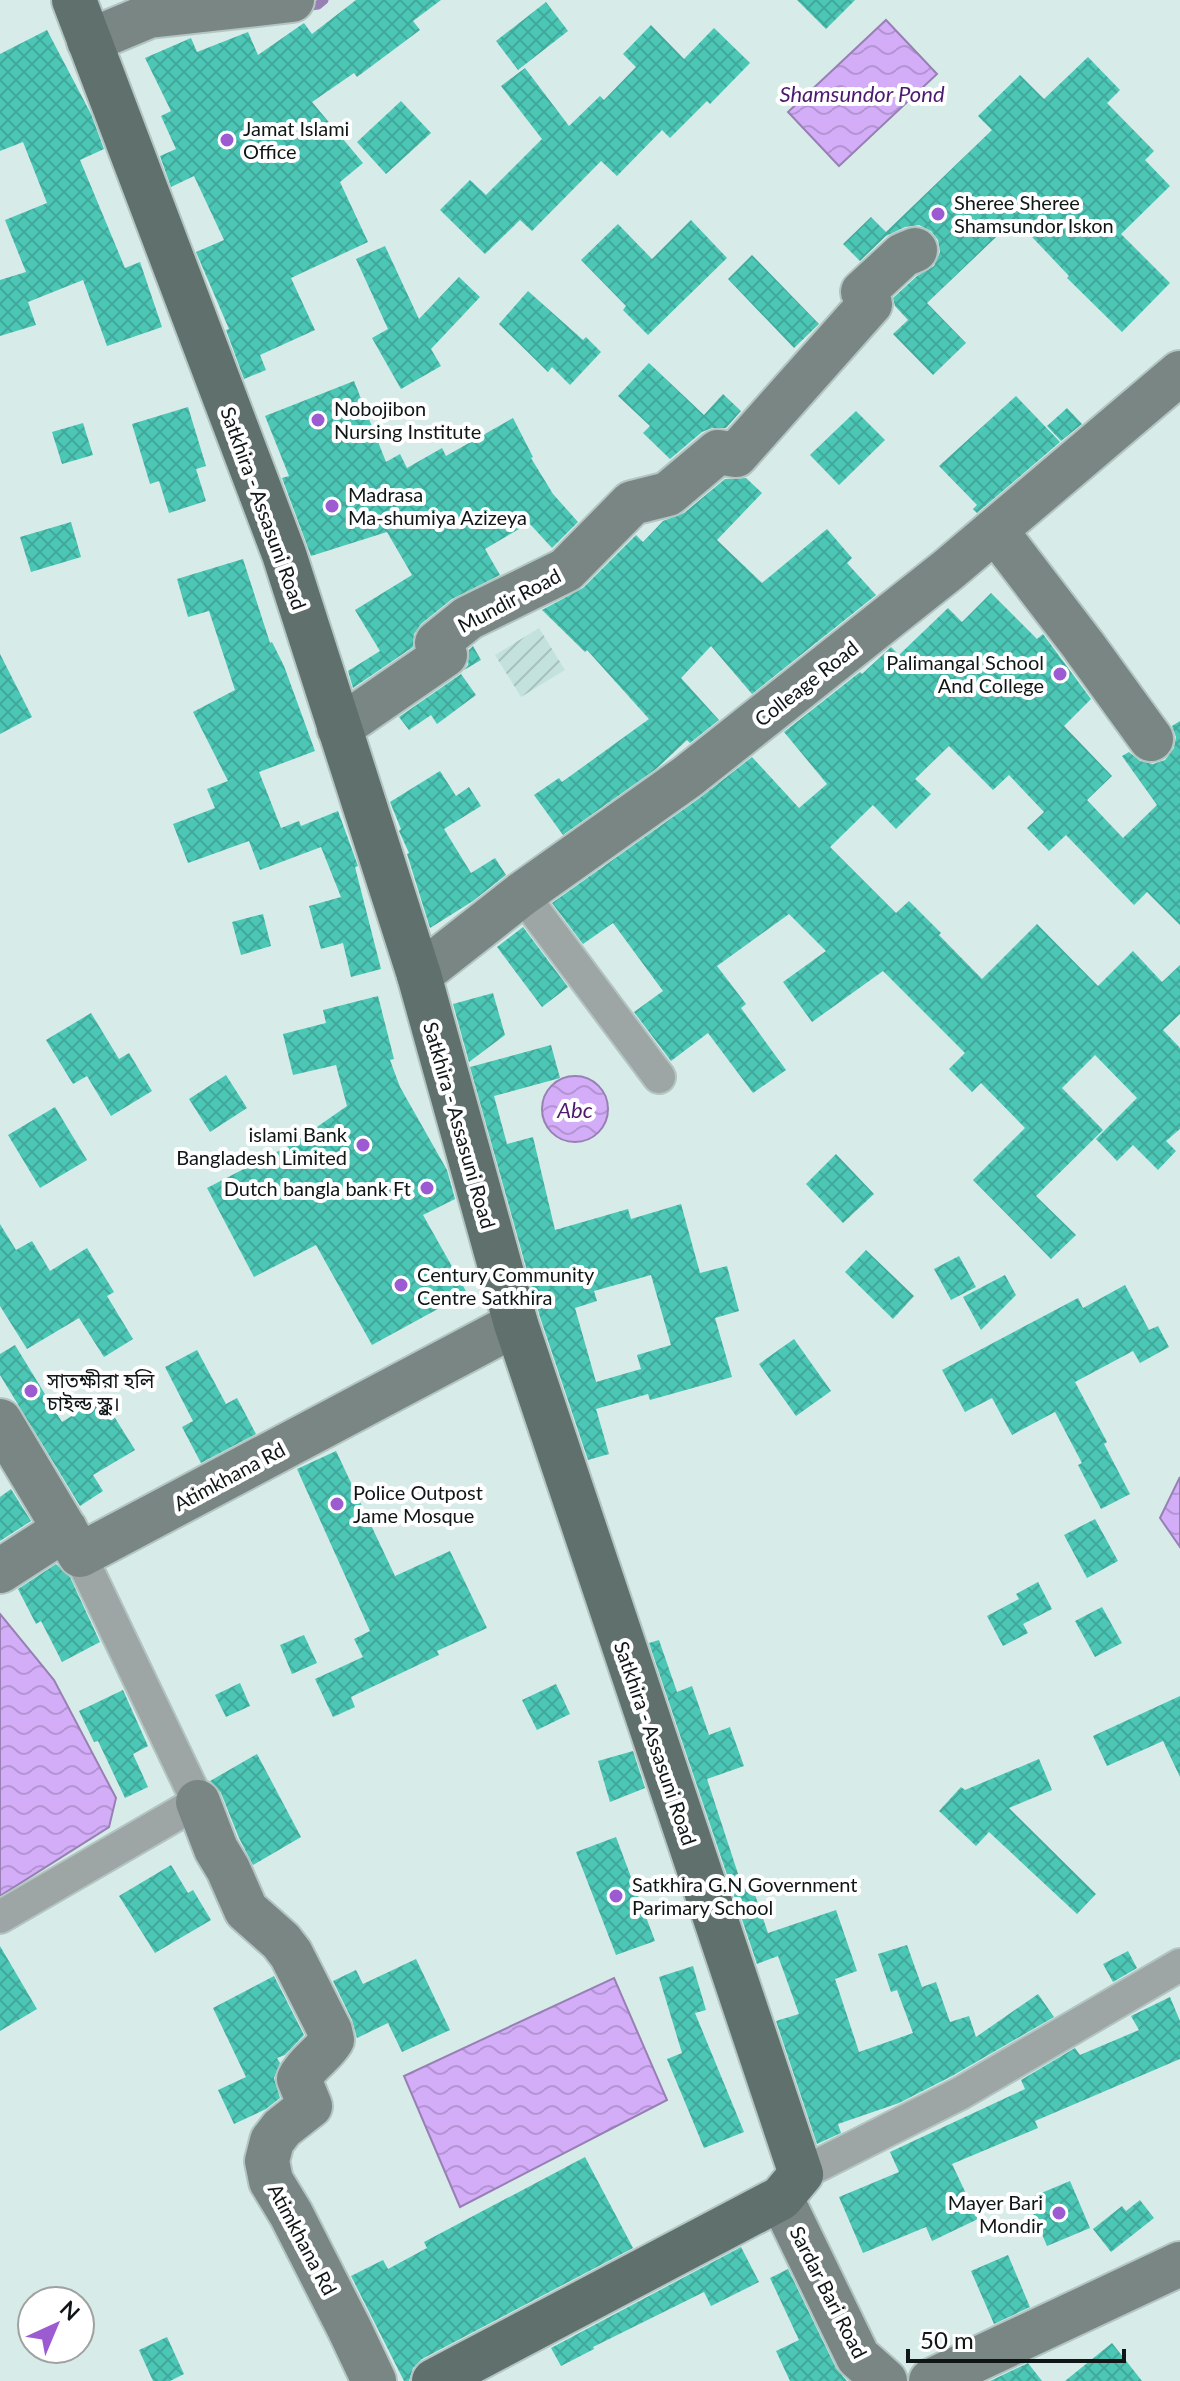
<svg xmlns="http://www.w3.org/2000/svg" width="1180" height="2381" viewBox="0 0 1180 2381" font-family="Lato,'Noto Sans Bengali',sans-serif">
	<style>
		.industrial { fill: url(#industrial-furrows) }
		.water { fill: url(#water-waves); stroke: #9880b4; stroke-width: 2 }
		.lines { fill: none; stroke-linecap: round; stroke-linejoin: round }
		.stream { stroke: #9880b4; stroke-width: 9 }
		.building { fill: url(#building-cross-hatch); fill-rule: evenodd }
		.street-casing { stroke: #b3c5c2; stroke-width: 36 }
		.secondary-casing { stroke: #b3c5c2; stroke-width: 48 }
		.primary-casing { stroke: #b3c5c2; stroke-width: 48 }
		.street { stroke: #9da6a4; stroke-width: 32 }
		.secondary { stroke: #7a8684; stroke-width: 44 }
		.primary { stroke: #60706d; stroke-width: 44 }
		.poi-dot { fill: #9c5bd1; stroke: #fff; stroke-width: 3 }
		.labels { text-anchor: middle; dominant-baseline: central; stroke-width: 8; stroke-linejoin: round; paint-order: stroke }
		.poi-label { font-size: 20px; fill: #0f1615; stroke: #fff; text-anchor: start }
		.street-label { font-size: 20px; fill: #0f1615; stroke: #fff }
		.water-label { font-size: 22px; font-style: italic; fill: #4c196f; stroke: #fff }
	</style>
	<defs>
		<pattern id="industrial-furrows" width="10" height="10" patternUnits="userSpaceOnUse" patternTransform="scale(2)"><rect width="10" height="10" fill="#c4e2dd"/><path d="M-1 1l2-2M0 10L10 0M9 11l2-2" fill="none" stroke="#a7c1bd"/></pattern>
		<pattern id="water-waves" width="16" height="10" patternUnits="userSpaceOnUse" patternTransform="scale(2)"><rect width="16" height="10" fill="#d3adf8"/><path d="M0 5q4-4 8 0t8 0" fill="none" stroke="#b494d4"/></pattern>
		<pattern id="building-cross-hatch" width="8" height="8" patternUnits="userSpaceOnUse" patternTransform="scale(2)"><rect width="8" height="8" fill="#4cc6b5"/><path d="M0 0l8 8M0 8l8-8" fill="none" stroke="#41a99b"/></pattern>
	</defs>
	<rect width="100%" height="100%" fill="#d7ece8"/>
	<path class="industrial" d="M539,628l26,42 -44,27 -26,-42z"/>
	<path class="water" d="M886,20l51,54 -98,92 -51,-54z
		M542 1109a33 33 0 1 1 66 0a33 33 0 1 1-66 0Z
		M1180,1477v70l-20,-29z
		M0,1614l54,66 62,118 -7,29 -109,69z
		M614,1978l53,122 -207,107 -56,-131z"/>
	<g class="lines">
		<path class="stream" d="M303,7l15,-2 6,-5"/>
	</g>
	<path class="building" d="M356,0h85l-28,21 7,9 -63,47 -3,-4 -42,29 51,61 -23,19 28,60 -77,36 24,52 -55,25 6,15 -22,9 -18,-49 3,-1 -33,-77 28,-12 -30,-64 -23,11 -11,-31 16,-7 -15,-33 10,-5 -26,-53 46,-20 6,14 51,-20 10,23 46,-32 8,11z
		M797,0h58l-29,29z
		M546,2l22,29 -50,39 -22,-29z
		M651,25l33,34 30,-31 36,35 -40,41 -3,-3 -37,37 -8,-8 -45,46 -16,-15 -69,70 -12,-11 -35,34 -45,-44 30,-30 16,15 56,-56 -41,-53 24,-18 44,58 31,-30 4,4 32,-33 -13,-13z
		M47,30l44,84 13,35 -24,11 45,108 15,-6 22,65 -55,19 -24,-66 -55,22 8,23 -36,11v-56l26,-8 -21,-52 42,-17 -24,-61 -23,9v-97z
		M1088,57l32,33 -13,13 47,48 -9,9 25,26 -49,48 49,49 -48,49 -55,-54 2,-2 -54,-57 -88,84 39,40 -33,32 -40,-41 15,-14 -13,-14 -2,-8 24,-22 17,-10 6,-14 -2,-12 -7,-9 -12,-6 -14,2 -19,9 -26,25 -17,-17 28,-27 15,15 106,-102 -14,-14 42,-41 24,24z
		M401,101l30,32 -45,41 -29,-32z
		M691,220l36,38 -79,77 -25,-25 3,-4 -45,-46 37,-36 34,35z
		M385,246l34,73 40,-42 21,20 -49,52 10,17 -40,23 -29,-51 16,-9 -32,-70z
		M752,255l67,69 -25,24 -66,-69z
		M528,291l55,49 3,-3 15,15 -31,33 -18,-18 -4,5 -49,-48z
		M649,363l55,52 19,-21 18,17 -15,17h-14l-10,4 -32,27 -27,-26 7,-7 -32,-30z
		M354,381l32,81 14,-8 7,14 35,-20 4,8 67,-38 20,39 -2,1 22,36 25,28 -26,26 -23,-25 -44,26 15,26 -48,24 -31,25 -7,10 -1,13 -60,41 -5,-17 32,-20 -25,-41 57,-35 -25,-43 -76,24 -29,-78 7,-2 -24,-60z
		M1016,396l44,46 -83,71 -4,-4 4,-4 -38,-39z
		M188,407l18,59 -10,3 10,32 -37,12 -10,-32 -9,3 -18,-60z
		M1067,408l15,16 -21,17 -14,-15z
		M856,411l29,29 -46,45 -29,-30z
		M83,423l10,32 -31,9 -10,-32z
		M746,478l16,15 -45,47 45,43 65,-54 25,29 -5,5 29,32 -124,99 -41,-48 -30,32 38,42 -29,23 -3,-3 -31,29 -93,66 -29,-40 25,-17 3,4 87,-63 -62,-69 -2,2 -43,-42 41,-22 53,-53 7,7 20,-21 21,-8 41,-34z
		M71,522l10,35 -50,15 -11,-35z
		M243,559l27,84 2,-1 12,24 31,85 -56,21 22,56 18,-7 2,5 37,-15 20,55 -3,1 26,102 -30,8 -8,-34 -22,6 -12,-43 32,-9 -20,-50 -61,23 -11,-29 -61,22 -15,-39 42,-16 -8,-19 21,-8 -35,-69 42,-22 -26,-79 -21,6 -11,-38z
		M991,593l46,46 6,-5 48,65 -27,27 48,50 -25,24 36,38 34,-33 -35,-49 7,-4 11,9 13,3 12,-4 9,-12 2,-11 -4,-11 8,-5v204l-33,-33 -13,13 -68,-70 -17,16 -22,-23 17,-16 -35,-37 -16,15 -44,-44 -34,33 16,15 -35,35 -23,-24 -43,42 66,66 13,-12 32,32 -2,2 43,44 55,-55 61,62 35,-35 29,31 18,-17v49l-17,16 17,18v81l-14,12 10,10 -18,19 -25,-25 -16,16 -21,-22 41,-41 -42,-43 -33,33 41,42 -67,66 40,39 -25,24 -78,-79 52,-52 -44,-45 -9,9 -23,-23 16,-16 -82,-82 -71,51 -29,-40 43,-31 -37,-37 -72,52 29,38 -5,4 45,62 -33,23 -45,-60 -37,28 -37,-49 29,-21 -50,-68 -30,21 -31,-41 149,-106 51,-40 47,51 28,-24 -43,-52 76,-60 2,2 29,-27 8,8 49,-47 14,14z
		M473,646l8,14 -17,10 4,-5 1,-15z
		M0,654l32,63 -32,17z
		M461,674l15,21 -39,29 -6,-9 -22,15 -10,-13z
		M440,771l16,25 13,-9 12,19 -37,23 27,44 24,-15 11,17 -33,26 -43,27 -23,-74 2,-1 -10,-22 2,-2 -11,-27z
		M263,914l8,32 -30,9 -9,-33z
		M523,927l45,60 -26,20 -45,-60z
		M493,993l12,42 -36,27 -16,-58z
		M378,996l16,63 -4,1 10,27 47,83 8,29 -32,16 44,78 -95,52 -56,-100 -62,32 -47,-89 87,-45 53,-37 -11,-41 -43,10 -10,-41 43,-11 -3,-13z
		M91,1013l28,46 10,-6 23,38 -41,25 -24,-40 -14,8 -27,-44z
		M551,1045l9,33 -66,18 13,48 26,-7 22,93 73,-21 3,10 50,-15 19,69 27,-7 12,45 -24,7 17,59 -82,23 -2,-6 -52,15 13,45 -21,6 -48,-143 -70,-250zM651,1275l20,70 -34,10 4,14 -45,13 -21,-74 22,-7 -3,-10z
		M226,1075l21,33 -37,24 -21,-33z
		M55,1107l32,53 -47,28 -32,-53z
		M836,1154l38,40 -31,29 -37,-39z
		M0,1224l16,26 16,-9 18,30 37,-23 27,44 -7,4 26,43 -29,18 -25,-39 -52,31 -27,-43z
		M866,1250l48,46 -21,23 -48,-47z
		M959,1256l17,31 -25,13 -17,-31z
		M1005,1275l11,20 -35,35 -18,-33z
		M1125,1285l24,45 9,-4 11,21 -29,16 -7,-12 -58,31 32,60 -3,2 26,50 -29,15 -23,-44 4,-2 -27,-51 -43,23 -20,-37 -27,14 -23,-42 136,-72 5,10z
		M794,1339l37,52 -35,25 -37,-52z
		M15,1345l47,77 40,-25 33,53 -42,25 10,16 -23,15 -80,-131v-21z
		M197,1350l29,54 11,-6 19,36 -55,29 -19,-36 11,-6 -28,-54z
		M336,1451l59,125 55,-25 37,77 -50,23 2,4 -88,42 4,10 -22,10 -18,-38 48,-22 -9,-18 16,-8 -73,-162z
		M11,1489l20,32 -31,20v-44z
		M1095,1519l23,42 -31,17 -23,-43z
		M56,1564l14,13 30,65 -38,20 -21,-41 -5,3 -18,-35z
		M1038,1582l14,27 -29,15 5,9 -25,13 -16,-30 32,-17 -3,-5z
		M1102,1607l20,36 -27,14 -20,-36z
		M304,1635l13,28 -25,11 -12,-29z
		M659,1640l18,52 15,-6 17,49 21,-8 14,39 -37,13 36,110 9,-3 16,47 68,-23 21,61 -22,8 24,73 54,-19 -16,-43 -6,2 -13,-38 29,-9 15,42 14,-5 14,40 19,-6 7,21 62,-43 16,23 -102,59 -53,27 -61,21 3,9 -24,11 -41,-123 23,-7 -21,-58 -21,8 -108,-321z
		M240,1683l10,23 -24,11 -11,-22z
		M556,1684l14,30 -33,16 -15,-30z
		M123,1690l25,56 -15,8 15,33 -23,11 -27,-57 -4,1 -15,-31z
		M1180,1696v81l-17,-36 -56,25 -14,-30z
		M633,1751l12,37 -35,14 -12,-41z
		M257,1754l44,83 -48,28 -14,-27 -18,-45 -11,-12z
		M1039,1759l13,31 -43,18 87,86 -19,20 -88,-82 -13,14 -37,-35 22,-24 4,3z
		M616,1837l39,104 -39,14 -40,-103z
		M171,1865l17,28 5,-3 18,30 -56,33 -36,-57z
		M0,1946l37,63 -37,22z
		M1128,1951l9,17 -24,14 -10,-18z
		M416,1959l34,71 -48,22 -14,-29 -31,15 -5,-18 -19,-39 23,-11 7,14z
		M693,1966l13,44 -11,3 49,119 -40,16 -37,-89 15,-6 -23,-76z
		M274,1976l30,59 -19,20 -8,3 3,5 -6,15 6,20 -14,11 -32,15 -16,-34 28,-13 -33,-69z
		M1170,1997l10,24v38l-145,62 3,7 -86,36 26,55 -46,22 -6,-14 -63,26 -24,-56 60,-25 -9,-20 135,-63 -4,-9 54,-32 5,7 59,-25 -8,-14z
		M585,2157l48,91 -211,111 -9,9 -4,13h-5l-53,-105 32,-16 5,9 39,-21 -3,-6z
		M1070,2181l20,47 -43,18 -20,-47z
		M1140,2200l14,18 -43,34 -18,-23 29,-23 4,5z
		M741,2247l18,35 -48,24 -7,-14 -111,55 1,2 -33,17 -10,-18z
		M1008,2255l22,52 -36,17 -23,-53z
		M788,2269l48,99 11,13h-57l-14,-30 23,-11 -29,-62z
		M167,2337l17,37 -14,7h-17l-14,-31z
		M1112,2343l30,38h-77z
		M1028,2363l14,18h-52z"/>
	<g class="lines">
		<g class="street-casing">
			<path id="street" d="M522,894l137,183
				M0,1917l198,-115 -118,-247
				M801,2174l160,-81 219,-128"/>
		</g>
		<g class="secondary-casing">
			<path id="secondary" d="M89,41l60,-25 143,-16
				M995,530l88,115 68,94
				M339,728l106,-73 -8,-12 31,-25 98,-48 66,-67 36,-9 50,-42 18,3 134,-151 -7,-12 40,-37 12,-5
				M419,975l103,-81 165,-117 261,-207 232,-197
				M0,1421l80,134 436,-231
				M0,1571l65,-42
				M198,1802l18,47 12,20 18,41 35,31 10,13 39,77 2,9c-9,15 -25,23 -33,39l11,27 -28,22 -10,13 -5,20 4,20 20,33 58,114 25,53
				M781,2198l77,159 27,24
				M931,2381l249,-117"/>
		</g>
		<g class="primary-casing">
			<path id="primary" d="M74,0l210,554 135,421 97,349 285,850 -20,24 -347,183"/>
		</g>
		<use href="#street" class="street"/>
		<use href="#secondary" class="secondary"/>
		<use href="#primary" class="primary"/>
	</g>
	<g class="poi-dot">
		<circle cx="227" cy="140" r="8"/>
		<circle cx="938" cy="214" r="8"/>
		<circle cx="318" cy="420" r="8"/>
		<circle cx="332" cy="506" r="8"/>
		<circle cx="1060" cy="674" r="8"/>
		<circle cx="363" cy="1145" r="8"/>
		<circle cx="427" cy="1188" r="8"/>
		<circle cx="401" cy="1285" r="8"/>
		<circle cx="31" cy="1391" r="8"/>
		<circle cx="337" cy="1504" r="8"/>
		<circle cx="616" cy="1896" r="8"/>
		<circle cx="1059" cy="2213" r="8"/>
	</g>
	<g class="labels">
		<g class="poi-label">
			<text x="243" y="128">Jamat Islami<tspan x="243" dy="23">Office</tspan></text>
			<text x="954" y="202">Sheree Sheree<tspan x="954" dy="23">Shamsundor Iskon</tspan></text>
			<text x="334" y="408">Nobojibon<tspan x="334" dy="23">Nursing Institute</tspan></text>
			<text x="348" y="494">Madrasa<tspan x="348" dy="23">Ma-shumiya Azizeya</tspan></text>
			<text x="1044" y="662" text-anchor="end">Palimangal School<tspan x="1044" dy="23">And College</tspan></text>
			<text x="347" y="1134" text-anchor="end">islami Bank<tspan x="347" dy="23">Bangladesh Limited</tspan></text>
			<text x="411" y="1188" text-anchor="end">Dutch bangla bank Ft</text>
			<text x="417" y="1274">Century Community<tspan x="417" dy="23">Centre Satkhira</tspan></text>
			<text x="47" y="1380">সাতক্ষীরা হলি<tspan x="47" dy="23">চাইল্ড স্কুল।</tspan></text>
			<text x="353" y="1492">Police Outpost<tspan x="353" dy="23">Jame Mosque</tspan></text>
			<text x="632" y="1884">Satkhira G.N Government<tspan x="632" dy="23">Parimary School</tspan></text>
			<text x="1043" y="2202" text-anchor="end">Mayer Bari<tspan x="1043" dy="23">Mondir</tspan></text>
		</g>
		<g class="street-label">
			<text transform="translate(264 508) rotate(70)">Satkhira - Assasuni Road</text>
			<text transform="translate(509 600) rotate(-28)">Mundir Road</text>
			<text transform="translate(806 683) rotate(-38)">Colleage Road</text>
			<text transform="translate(460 1125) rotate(74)">Satkhira - Assasuni Road</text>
			<text transform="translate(229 1476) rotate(-28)">Atimkhana Rd</text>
			<text transform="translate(656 1743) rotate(71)">Satkhira - Assasuni Road</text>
			<text transform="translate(303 2239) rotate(62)">Atimkhana Rd</text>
			<text transform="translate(829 2292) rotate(63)">Sardar Bari Road</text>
		</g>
		<g class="water-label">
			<text x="862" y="93">Shamsundor Pond</text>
			<text x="575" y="1109">Abc</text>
		</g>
	</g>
	<g transform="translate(56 2325) rotate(44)"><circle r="38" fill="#ffffff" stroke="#9fa2a1" stroke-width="2"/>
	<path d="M0-6L14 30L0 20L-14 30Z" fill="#9c5bd1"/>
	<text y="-12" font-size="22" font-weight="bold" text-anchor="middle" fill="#0f1615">N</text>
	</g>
	<path d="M908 2349v12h216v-12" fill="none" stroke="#0f1615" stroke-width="4"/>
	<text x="920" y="2349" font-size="24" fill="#0f1615" stroke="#ffffff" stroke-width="6" paint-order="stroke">50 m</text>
</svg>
